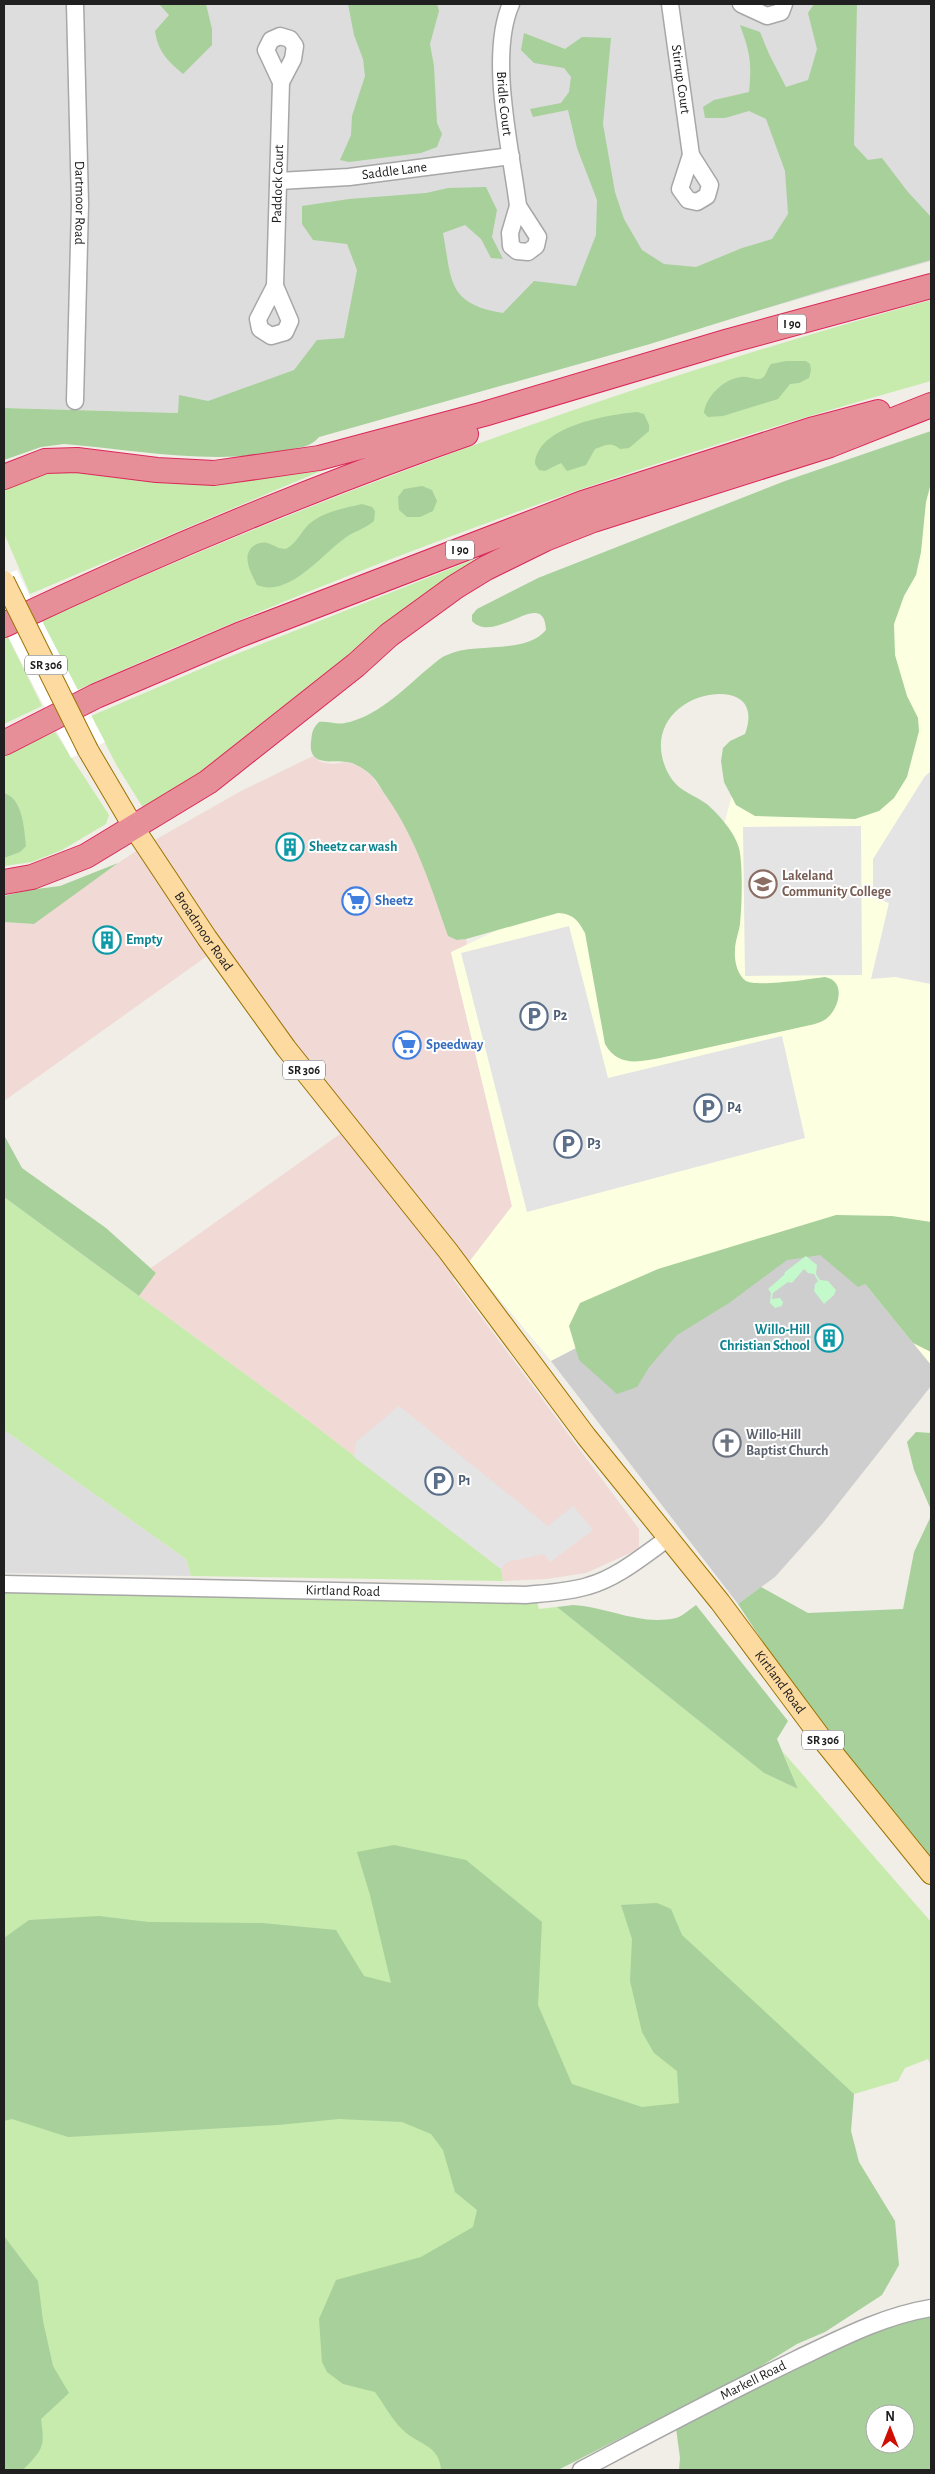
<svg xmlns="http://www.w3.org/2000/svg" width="935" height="2474" viewBox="0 0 935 2474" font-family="'Alegreya Sans',sans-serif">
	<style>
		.residential { fill: #dedddd }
		.commercial { fill: #f1d9d6 }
		.education { fill: #fdffe1 }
		.religious { fill: #cecece }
		.grass { fill: #c7eaad }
		.forest { fill: #a7d09b; fill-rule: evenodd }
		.park { fill: #c4f9cc }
		.parking { fill: #e4e4e4 }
		.pier { fill: #fff }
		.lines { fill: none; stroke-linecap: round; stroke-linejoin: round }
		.minor-casing { stroke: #a7a7a7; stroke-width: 19 }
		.major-casing { stroke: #9b7300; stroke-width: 22 }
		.highway-casing { stroke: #db2758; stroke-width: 26 }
		.minor { stroke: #fff; stroke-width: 16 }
		.major { stroke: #fcdaa0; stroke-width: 20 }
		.highway { stroke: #e78f99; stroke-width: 24 }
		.major-bridge-casing { stroke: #9b7300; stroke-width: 22; stroke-linecap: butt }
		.major-bridge { stroke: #fcdaa0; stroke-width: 20 }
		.labels { text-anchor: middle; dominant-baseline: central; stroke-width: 4; stroke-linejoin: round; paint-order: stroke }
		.shield { fill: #fff; stroke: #636363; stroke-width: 1 }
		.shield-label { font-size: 12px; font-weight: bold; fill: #202020 }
		.street-label { font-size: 14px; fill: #202020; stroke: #fff }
		.culture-label { font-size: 14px; font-weight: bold; fill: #0d838f; stroke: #fff; text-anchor: start }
		.education-label { font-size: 14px; font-weight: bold; fill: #785e54; stroke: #fff; text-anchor: start }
		.shop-label { font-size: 14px; font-weight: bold; fill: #366cbe; stroke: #fff; text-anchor: start }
		.service-label { font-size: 14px; font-weight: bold; fill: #4e5e75; stroke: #fff; text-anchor: start }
		.worship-label { font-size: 14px; font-weight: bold; fill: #5b616d; stroke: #fff; text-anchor: start }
	</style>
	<rect width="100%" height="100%" fill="#f0eee7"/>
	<path class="residential" d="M4,4h927v257l-612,176 -141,-24 -174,-5z
		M4,1430l182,129 5,17 -187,-3z"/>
	<path class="commercial" d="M313,756l8,6 12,2 13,-2 11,3 14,10 32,45 54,120 9,-1 1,6 -16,8 61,254 -33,45 -26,27 186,250v20l-53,24 -39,6 -44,2 -2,-12 -200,-154 -162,-119 17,-23 -5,-5 189,-134 -133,-178 -203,145v-179l30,2 59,-44 46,-31 102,-58z"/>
	<path class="education" d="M931,460v909v-4l-115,-141 -265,137 -82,-99 43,-56 -61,-254 273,-128 56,-200z"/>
	<path class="religious" d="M816,1224l115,141v21l-108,137 -48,54 -37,27 -187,-243z"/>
	<path class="grass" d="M931,300v81c-95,27 -190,55 -284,86 -194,64 -383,140 -570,223l-35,-69c287,-131 585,-237 889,-321z
		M340,463l-310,131 -26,-61v-47l37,-13 19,-3z
		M499,552l-262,201 -90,56 -5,-3 -25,-40 -26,-50 128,-55 261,-104z
		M8,637l34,69 -38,18v-86z
		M55,732l54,83 -3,9 -44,26 -30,12 -28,4v-110z
		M4,1197l297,218 200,154 2,12 -312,-5 -5,-17 -182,-129z
		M4,1592l532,7 3,10 18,-2 207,166 34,16 -15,-37 148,170v144l-3,-7 -23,9 -7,13 -44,13 -99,9 -275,367h-476z"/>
	<path class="forest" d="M159,4h47l6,25v16l-29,29c-15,-13 -25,-22 -28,-43l14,-16z
		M348,4h89l2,7 -9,33 4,22 3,57 5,11 -5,13 -16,6 -72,9 -9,-2 11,-25 1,-19 13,-40 -2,-17 -9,-24z
		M814,4h43l-3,141 14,15 14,-2 26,34 23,25v43l-106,30 -175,54 -331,93c-8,10 -18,10 -31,13 -74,16 -149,0 -224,-6l-23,3 -37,13v-52l174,5 1,-18 29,6 86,-31 23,-30 27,-2 13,-68 -10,-26 -34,-4 -11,-16v-18l47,-7 77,-6 22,-5 38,-1 11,23 -5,27 11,22 -12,-1 -10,-19 -16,-14 -22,8c9,48 4,71 60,80l31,-32 42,5 20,-51 1,-35 -20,-52 -9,-38 -35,7 -3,-8 31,-6 8,-11 2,-15 -7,-9 -30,-5 -13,-13 3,-17 41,16 17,-12 29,1 -8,86 12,68 9,27 18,31 22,14 32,3 46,-19 30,-9 16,-25 -3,-43 -19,-52 -17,-8 -24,7h-20l-2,-11 11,-7 35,-8c3,-30 1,-39 -9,-67l20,7 9,22 17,33 22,-7 9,-31 -9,-36z
		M786,361h20l4,3 1,6 -2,8 -10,5 -9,1 -12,15 -55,17 -15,1 -4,-4c2,-17 20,-34 37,-36 6,-1 14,3 19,2 6,-1 7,-10 11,-15z
		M637,412l7,2 5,11v6l-20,17 -9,1c-9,-8 -15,-4 -25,0l-9,16 -19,6 -6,-8 -16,8 -6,-1 -4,-6c2,-38 72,-49 102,-52z
		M931,431v52l-5,19 -5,50 -5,23 -12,21 -10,28 1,31 12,41 11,22 1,13 -12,46 -13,21 -15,13 -24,8 -100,-3 -19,-11 -12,-23 -3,-21 2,-13 7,-7 15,-7c6,-16 6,-34 -15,-39 -15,-3 -31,1 -43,8 -13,8 -21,17 -25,32 -4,17 3,40 17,52 9,7 20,11 29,18 12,11 27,28 31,43 4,17 3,57 1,76 -1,8 -5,17 -5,26 -1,10 2,25 11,31 12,6 64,-2 79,-4 22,4 14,32 1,42 -3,2 -8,4 -11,5l-155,34c-22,4 -42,9 -55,-14l-20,-111c-7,-13 -12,-19 -27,-20l-92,26 -9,1 -9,-4c-17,-49 -32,-98 -62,-140 -5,-7 -9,-16 -16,-22 -6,-5 -15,-11 -23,-12 -15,-2 -39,5 -36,-20 1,-9 1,-13 8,-20 9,-1 17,3 26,1 31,-6 57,-32 80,-52 7,-5 14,-13 22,-16 27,-13 78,0 99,-25 -2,-45 -50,16 -74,-9v-6l5,-6 61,-31 247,-97z
		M422,486l10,4 5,11 -4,10 -13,6h-13l-8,-7 -1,-13 6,-8z
		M362,504l10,3 3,4 -1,10c-9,8 -20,10 -29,17 -24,17 -56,60 -88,47 -6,-12 -17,-31 -2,-40 3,-2 8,-3 12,-2 7,2 11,6 19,6 12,-6 16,-21 27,-28 14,-10 33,-13 49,-17z
		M4,793c19,6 20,35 22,53l-6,6 -16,6z
		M118,863l-84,61 -30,-2v-26l24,-6 32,-4z
		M4,1135l18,33 84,60 50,45 -17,23 -135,-99z
		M836,1215l56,1 39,6v130l-18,-9 -48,-59 -7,3 -38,-32 -33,5 -58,43 -52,32 -27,31 -13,21 -20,7 -38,-34 -10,-34 11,-23 78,-34z
		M916,1432l15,1v77l-17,-40 -7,-28z
		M931,1516v345l-126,-155 -67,-102 23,-17 47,26 95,-4 11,-57z
		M573,1605c35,2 67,21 103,13 7,-2 14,-9 20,-13l92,116 -11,18 21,50 -34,-16 -207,-166z
		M394,1845l72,15 76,62 -4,83 34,79 70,23 37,-4 -2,-32 -23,-18 -12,-21 -12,-51 2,-42 -11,-34 36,-2 14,6 11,26 172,159 -3,37 8,31 36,59 4,44 -17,30 -57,37 -28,12 -44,27 -195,99h-117c-1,-25 -24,-26 -38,-40 -11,-10 -19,-26 -28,-38l-32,-8 -16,-12 -5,-10 -3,-43 17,-39 85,-23 52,-30 4,-17 -22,-18 -12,-42 -12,-16 -29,-12 -63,-3 -61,6 -210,12 -56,-18 -8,2v-183l25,-18 70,-4 49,6 114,1 74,7 28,46 27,7 -21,-88 -13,-43z
		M4,2236l34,45 5,40 10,45 16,27 -28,26c4,29 2,30 -18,51h-19z
		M931,2316v153l-252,1 1,-12 -4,-30 201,-99zM875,2414h30v30h-30z"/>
	<path class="park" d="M806,1256l11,9 -1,9 4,6 8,1 8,9 -2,5 -10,9 -10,-13 1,-7 3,-3 -4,-7 -6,-1 -4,-4 -12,14 -4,-1 -15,11 -1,6 8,-1 3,4 -1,4 -7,2 -5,-5 1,-10 -3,-4 16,-14 1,-3z"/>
	<path class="parking" d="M931,771v213l-36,-7 -24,2 18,-76 -16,-6v-38l52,-83z
		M861,826l1,149 -117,1 -2,-149z
		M569,926l39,152 174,-42 23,102 -278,74 -66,-259z
		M399,1406l149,120 25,-20 20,24 -43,32 -6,-8 -37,8 -6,7 -147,-112 2,-15z"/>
	<path class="pier" d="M17,570l25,51 63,121 -34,16 -67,-129v-54z"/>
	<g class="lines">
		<g class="minor-casing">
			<g id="minor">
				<path id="s1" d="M75,4l5,200 -5,197"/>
				<path id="s2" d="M511,4c-23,52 0,145 7,202"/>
				<path id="s3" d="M670,4l21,151"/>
				<path d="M741,4l26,12 14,-4 3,-8"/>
				<path d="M691,155l19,30 -3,11 -10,6 -9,-2 -8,-11z"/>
				<path id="s4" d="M279,181l70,-4 162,-21"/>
				<path d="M518,206l20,31 -2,9 -8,6 -11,-1 -6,-5 -1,-13z"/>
				<path id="s5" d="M275,286l6,-204 12,-23 2,-13 -5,-7 -10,-3 -9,4 -5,10 15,32"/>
				<path d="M275,286l15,35 -5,11 -14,4 -11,-7 -2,-10z"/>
				<path id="s6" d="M4,1584l522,11c21,-2 42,-3 62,-9 29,-8 55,-30 79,-47"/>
				<path id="s7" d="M581,2470c72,-38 143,-76 216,-111 44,-21 86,-43 134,-51"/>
			</g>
		</g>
		<g class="major-casing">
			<g id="major">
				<path id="s8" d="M88,750l46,78 73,110 79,110 162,203 138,185 134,166 105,141 106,131"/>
			</g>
		</g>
		<g class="highway-casing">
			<path id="highway" d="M4,477l41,-16 32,-1 80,10 57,3 105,-15 165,-44 245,-73 202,-55
				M4,625c150,-71 305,-136 462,-191
				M4,743l92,-47 143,-61 344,-132 231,-74 64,-17
				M4,882l28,-5 54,-21 122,-74 148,-117 33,-30 66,-48 31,-19 59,-29 48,-19 237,-75 101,-40"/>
		</g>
		<use href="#minor" class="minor"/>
		<use href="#major" class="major"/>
		<use href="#highway" class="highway"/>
		<g class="major-bridge-casing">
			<path id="major-bridge" d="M4,581l84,169"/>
		</g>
		<use href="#major-bridge" class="major-bridge"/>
	</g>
	<defs>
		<g id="building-ring" transform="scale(1.4375)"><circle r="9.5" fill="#fff" stroke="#0f9aa8" stroke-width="1.5"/><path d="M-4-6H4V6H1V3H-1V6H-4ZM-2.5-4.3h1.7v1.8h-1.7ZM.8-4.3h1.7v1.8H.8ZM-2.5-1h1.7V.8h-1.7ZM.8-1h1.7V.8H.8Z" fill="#0f9aa8"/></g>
		<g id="university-ring" transform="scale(1.4375)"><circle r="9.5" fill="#fff" stroke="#8d6e63" stroke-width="1.5"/><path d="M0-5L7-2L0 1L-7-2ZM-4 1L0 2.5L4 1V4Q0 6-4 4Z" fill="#8d6e63"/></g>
		<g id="supermarket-ring" transform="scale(1.4375)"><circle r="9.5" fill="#fff" stroke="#3f7fe0" stroke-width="1.5"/><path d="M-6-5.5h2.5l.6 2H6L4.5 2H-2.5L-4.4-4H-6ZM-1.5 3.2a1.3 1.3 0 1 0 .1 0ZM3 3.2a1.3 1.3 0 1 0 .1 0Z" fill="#3f7fe0"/></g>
		<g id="parking-ring" transform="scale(1.4375)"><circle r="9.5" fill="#fff" stroke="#5c6f8a" stroke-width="1.5"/><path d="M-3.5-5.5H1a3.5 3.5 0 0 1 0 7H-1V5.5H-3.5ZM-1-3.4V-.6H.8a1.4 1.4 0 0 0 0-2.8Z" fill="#5c6f8a"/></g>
		<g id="church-ring" transform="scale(1.4375)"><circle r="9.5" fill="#fff" stroke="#6b7280" stroke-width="1.5"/><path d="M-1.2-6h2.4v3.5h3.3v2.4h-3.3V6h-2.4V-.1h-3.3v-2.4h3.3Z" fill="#6b7280"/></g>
	</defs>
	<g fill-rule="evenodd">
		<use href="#building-ring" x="290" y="847"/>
		<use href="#university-ring" x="763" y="884"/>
		<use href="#supermarket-ring" x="356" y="901"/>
		<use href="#building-ring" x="107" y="940"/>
		<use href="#parking-ring" x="534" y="1016"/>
		<use href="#supermarket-ring" x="407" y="1045"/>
		<use href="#parking-ring" x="708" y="1108"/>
		<use href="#parking-ring" x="568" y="1144"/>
		<use href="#building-ring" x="829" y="1338"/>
		<use href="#church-ring" x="727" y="1443"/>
		<use href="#parking-ring" x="439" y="1481"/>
	</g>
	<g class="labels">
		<g class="shield">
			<rect x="778" y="314.5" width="28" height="19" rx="4"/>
			<rect x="446" y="540.5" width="28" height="19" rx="4"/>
			<rect x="25" y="655.5" width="42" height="19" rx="4"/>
			<rect x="283" y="1060.5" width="42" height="19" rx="4"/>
			<rect x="802" y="1730.5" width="42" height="19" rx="4"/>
		</g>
		<g class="shield-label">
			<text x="792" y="324">I 90</text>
			<text x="460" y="550">I 90</text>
			<text x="46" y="665">SR 306</text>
			<text x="304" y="1070">SR 306</text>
			<text x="823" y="1740">SR 306</text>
		</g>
		<g class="street-label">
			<text stroke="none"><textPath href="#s3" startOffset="76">Stirrup Court</textPath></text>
			<text stroke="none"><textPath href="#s2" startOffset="101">Bridle Court</textPath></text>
			<text stroke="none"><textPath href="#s4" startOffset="116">Saddle Lane</textPath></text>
			<text stroke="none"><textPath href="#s5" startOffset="102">Paddock Court</textPath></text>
			<text stroke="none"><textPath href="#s1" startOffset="199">Dartmoor Road</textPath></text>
			<text stroke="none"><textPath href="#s8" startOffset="215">Broadmoor Road</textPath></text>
			<text stroke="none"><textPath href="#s6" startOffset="339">Kirtland Road</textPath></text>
			<text stroke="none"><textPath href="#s8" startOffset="1162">Kirtland Road</textPath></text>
			<text stroke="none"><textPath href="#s7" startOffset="194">Markell Road</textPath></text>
		</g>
		<g class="culture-label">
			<text x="309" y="847">Sheetz car wash</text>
			<text x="126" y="940">Empty</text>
			<text x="810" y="1330" text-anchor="end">Willo-Hill<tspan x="810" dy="16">Christian School</tspan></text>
		</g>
		<g class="education-label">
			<text x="782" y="876">Lakeland<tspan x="782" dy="16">Community College</tspan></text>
		</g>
		<g class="shop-label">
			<text x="375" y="901">Sheetz</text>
			<text x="426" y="1045">Speedway</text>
		</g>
		<g class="service-label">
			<text x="553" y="1016">P2</text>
			<text x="727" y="1108">P4</text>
			<text x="587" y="1144">P3</text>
			<text x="458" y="1481">P1</text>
		</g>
		<g class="worship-label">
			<text x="746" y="1435">Willo-Hill<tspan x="746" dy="16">Baptist Church</tspan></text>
		</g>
	</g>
	<rect width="935" height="2474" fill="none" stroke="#202020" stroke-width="10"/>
	<g transform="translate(890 2429)"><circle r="24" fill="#ffffff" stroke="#a6a6a6"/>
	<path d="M0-4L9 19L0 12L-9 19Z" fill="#cf0f01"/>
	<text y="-8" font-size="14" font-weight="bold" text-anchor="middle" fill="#202020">N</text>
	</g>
</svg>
